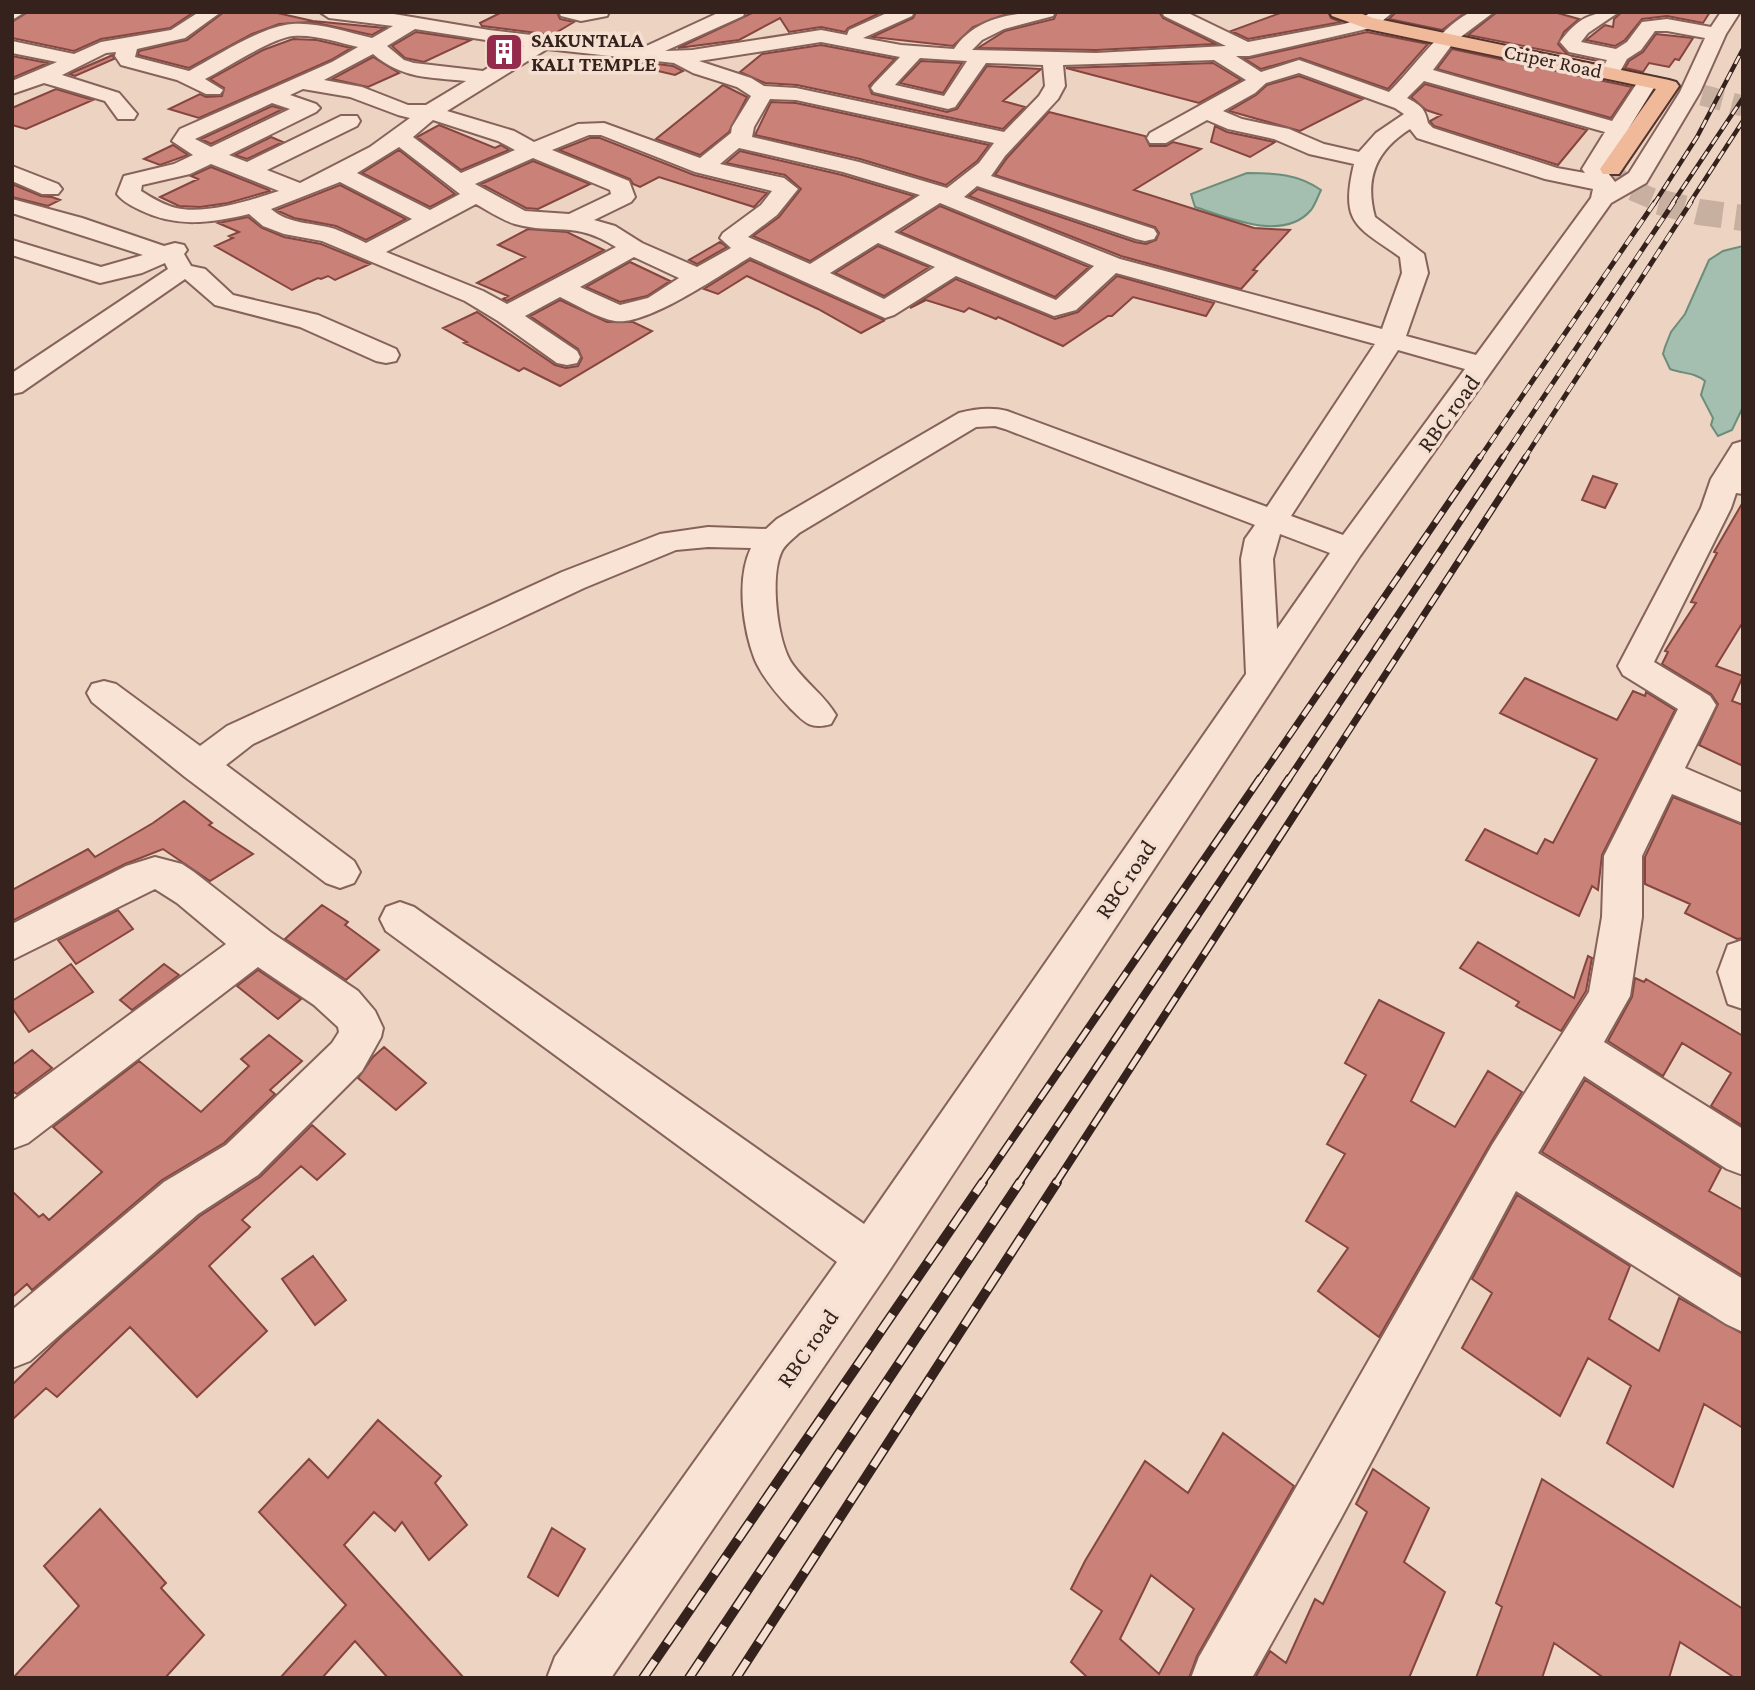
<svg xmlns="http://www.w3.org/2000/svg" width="1755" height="1690" viewBox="0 0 1755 1690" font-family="'Crimson Pro',serif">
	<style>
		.water { fill: #a4bfaf; stroke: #6c8d7a; stroke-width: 2 }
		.building { fill: #ca8178; stroke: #854640; stroke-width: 2; fill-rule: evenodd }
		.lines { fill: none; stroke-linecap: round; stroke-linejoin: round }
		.minor-tunnel { stroke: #c8b0a1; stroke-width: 21; stroke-dasharray: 21 10; stroke-linecap: butt }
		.major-tunnel-far1 { stroke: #c8b0a1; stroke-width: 21; stroke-dasharray: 21 10; stroke-linecap: butt }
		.major-tunnel { stroke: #c8b0a1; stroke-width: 26; stroke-dasharray: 26 13; stroke-linecap: butt }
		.minor-casing { stroke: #86635a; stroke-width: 4 }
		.major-casing { stroke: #54342e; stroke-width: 4 }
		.minor { fill: #f8e3d5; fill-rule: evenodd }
		.major { fill: #f0ba9a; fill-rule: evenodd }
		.rail-far4-casing { stroke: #36221d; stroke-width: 4.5 }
		.rail-far3-casing { stroke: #36221d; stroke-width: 5 }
		.rail-far2-casing { stroke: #36221d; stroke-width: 7 }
		.rail-far1-casing { stroke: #36221d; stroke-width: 8 }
		.rail-casing { stroke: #36221d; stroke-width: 10 }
		.rail-far4 { stroke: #f4dfd1; stroke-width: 2.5; stroke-dasharray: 9; stroke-linecap: butt }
		.rail-far3 { stroke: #f4dfd1; stroke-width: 3.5; stroke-dasharray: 10; stroke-linecap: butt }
		.rail-far2 { stroke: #f4dfd1; stroke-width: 4.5; stroke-dasharray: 13; stroke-linecap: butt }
		.rail-far1 { stroke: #f4dfd1; stroke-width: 5; stroke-dasharray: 17; stroke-linecap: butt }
		.rail { stroke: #f4dfd1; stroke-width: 7; stroke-dasharray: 21; stroke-linecap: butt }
		.labels { text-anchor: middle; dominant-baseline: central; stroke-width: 7; stroke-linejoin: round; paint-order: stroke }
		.far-poi-label { font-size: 21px; font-weight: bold; fill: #36221d; stroke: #f4dfd1; text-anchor: start }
		.far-street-label { font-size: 21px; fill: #36221d; stroke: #f4dfd1 }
		.street-label { font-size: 24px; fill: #36221d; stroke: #f4dfd1 }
	</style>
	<rect width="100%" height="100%" fill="#edd3c2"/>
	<path class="water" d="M1247,173c28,0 51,1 74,17 -3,6 -6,15 -10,20 -28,33 -84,7 -116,-3l-4,-13z
		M1743,246l-1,163 -10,21 -14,6 -7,-11 2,-7 -12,-23 4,-14c-11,-9 -22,-7 -35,-12l-7,-15 2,-7 6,-15 14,-18 24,-54 14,-9z"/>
	<path class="building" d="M28,12h166l-24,16 -69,11 -27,12 -62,-13v-16z
		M224,12h49l40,9 72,7 -13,7 -60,-13 -33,2 -27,10 -63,34 -51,-13 1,-4 48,-11z
		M502,12h55l3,7 14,3 -22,13 -70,-9 -2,-3z
		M754,12h128l-34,16 -3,4 -24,-5 -32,5 -9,-14 -41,22 -61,8z
		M916,12h96l-39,15 -20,19 -81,-9 41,-19z
		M1057,12h102l4,6 53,26 -120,6 -118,-2 27,-17 49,-12z
		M1283,12h45l3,6 10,4 -93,17 -17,-8z
		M1396,12h70l-24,18 -53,-11z
		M1497,12h57l25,7 -15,13 -6,12 10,11 35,7 -135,-27z
		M1622,12h88l-7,11 -36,-7 -25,3 -17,21 -10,6 -29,-6 19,-15 8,2 1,-8z
		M416,32l55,8 -47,22 -9,-2 -10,-2 -13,-12z
		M1367,32l61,12 -40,45 -88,-31 -39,11 -16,-10z
		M1656,34l37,4 -14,22 -4,-1 -6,8 -20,-4 -6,9 -18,-4 4,-7 14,-9z
		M293,39l24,1 34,8 -20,12 -132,58 -30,-9 31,-15 6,3 16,-1 2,-8 -14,-9 53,-29z
		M821,45l74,14 -26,27 3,8 75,18 10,-3 30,-43 54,3 -38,32 22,6 -22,22 -206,-44 -32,-2 -25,-11 22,-18z
		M1452,49l180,38 -21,31 -174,-49z
		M113,55l1,4 -39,17 -6,-2z
		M12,56l36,7 -36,15z
		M373,57l26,16 -31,14 -36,-8z
		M618,59l55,7 10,5 -8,4 -60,-14z
		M921,61l41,2 -19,30 -43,-10z
		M1213,63l28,17 -42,23 -133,-35z
		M1299,76l64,23 -63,32 -71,-20 27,-16 11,-10z
		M1425,84l162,46 -29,35 -124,-39 -4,-5 11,-6 -15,-5 -15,-13z
		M723,85l24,12 -18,35 -29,23 -44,-16z
		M56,89l37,11 -67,29 -14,-4v-17z
		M771,102l25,1 193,42 -12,16 -31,24 -86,-26 -105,-24z
		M272,106l11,3 -72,35 -10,-5z
		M1049,112l96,24 5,10h16l7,-4 28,7 -67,41 120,38 36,2 -37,40 4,1 -16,18 -120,-33 -152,-60 9,-7 157,53 11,2 10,-4 3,-7 -4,-6 -160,-52 12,-17z
		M439,125l56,23 6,-3 8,5 -48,20 -44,-33z
		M1215,126l12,6 48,10 -25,15 -39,-15z
		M271,137l12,5 -36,17 -12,-4z
		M590,138h10l94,37 73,18 -13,14 -95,-30 -19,10 -7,-3 -3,-5 -71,-29z
		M173,145l15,10 -28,10 -16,-6z
		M399,150l56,44 -25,13 -68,-34z
		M740,151l102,24 72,21 -104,65 -57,-25 26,-19 22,-28 -16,-14 -59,-12z
		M533,161l57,23 -52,25 -12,-1 -45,-24z
		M211,167l58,23 1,1 -42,12 -28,4 -21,-1 -19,-9 38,-18 -7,-3z
		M12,184l29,12 11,1 8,3 -12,6 -36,-9z
		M340,185l66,34 -40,21 -30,-14 -42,-8 -18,-8z
		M940,206l149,61 -34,30 -155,-65z
		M248,217l14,11 22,9 37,7 49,20 -35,16 -7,-4 -7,3 -3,-1 -26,12 -77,-44 18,-8 -4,-2 10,-4 -21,-9z
		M528,229l39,3 37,18 -97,51 -4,-2 5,-3 -31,-13 48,-26 -27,-12z
		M720,242l7,5 -30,17 -8,-4z
		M878,246l51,21 -45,29 -49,-23z
		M750,260l134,60h1l-24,13 -43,-24 -71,-33 -29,18 -14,-5z
		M630,262l40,19 -23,15 -27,6 -34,-15z
		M1117,276l97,27 -8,13 -73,-19 -21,19h-4l-45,30 -65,-29 -2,2 -27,-11 -5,4 -38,-12 -16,8 46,-29 99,40 23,-7z
		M560,300l47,22h26l19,9 -92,55 -36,-18 -5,3 -55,-28 3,-1 -24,-14 34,-16 78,53 11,3 12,-2 4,-8 -4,-9 -48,-33z
		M1593,476l24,8 -12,24 -23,-8z
		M1743,502v120l-27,44 27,10 -11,25 11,4v61l-44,-21 19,-41 -7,-10 -49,-30 6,-12 -3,-1 31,-48 -5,-1 26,-49 -3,-1z
		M1525,678l92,42 16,-29 12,5 1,-4 29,18 -73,145 -4,35 -6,-4 -13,30 -113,-56 19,-31 52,25 8,-15 8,4 44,-84 -97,-46z
		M1673,797l70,28v113l-6,1 -52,-26 5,-9 -45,-20v-27z
		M184,801l28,22 -3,2 44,29 -43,27 -47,-32 -38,15 -113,57v-31l76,-41 7,8 58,-34z
		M322,905l26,17 -3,3 34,25 -33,30 -61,-41z
		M118,910l15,19 -57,35 -18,-24z
		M1478,942l96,56 14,-42 4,2 -6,33 -25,40 -45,-25 3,-4 -59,-34z
		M71,964l22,28 -64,40 -17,-24v-7z
		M164,964l15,11 -47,35 -12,-10z
		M258,970l43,29 -23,20 -41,-33z
		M1635,978l9,4 2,-3 97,57v90l-32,-20 20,-33 -49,-30 -19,33 -55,-35 24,-44z
		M1379,1000l65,33 -33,68 44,26 33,-56 34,21 -32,52 -111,193 -61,-46 30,-43 -42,-27 39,-67 -18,-10 39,-69 -21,-12z
		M269,1035l33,26 -32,29 5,4 -51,49 -62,37 -130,110 -5,-6 -15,13v-106l27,26 4,-3 6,6 53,-48 -49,-45 86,-66 62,51 48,-46 -8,-7z
		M384,1047l42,36 -30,27 -38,-32 15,-21z
		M32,1050l20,18 -35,26 -5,-3v-26z
		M1585,1080l136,88 -12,23 34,19v66l-201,-124z
		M312,1125l33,29 -28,26 -16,-14 -59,54 8,7 -41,39 58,65 -70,66 -67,-70 -73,70 -11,-9 -34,32v-35l50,-49 138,-120 60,-39z
		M1517,1195l113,71 -21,53 50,32 20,-53 64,36v94l-39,-24 -31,83 -66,-44 24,-57 -43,-28 -28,58 -98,-68 30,-55 -20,-14z
		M313,1256l33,44 -31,25 -33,-46z
		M378,1420l63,56 -6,7 32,42 -38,35 -27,-38 -7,9 -21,-19 -30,33 120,133h-76l-33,-37 -33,37h-42l66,-73 -87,-93 50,-53 19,19z
		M1223,1433l71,53 -97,170 -8,22h-101l-17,-16 31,-51 -31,-22 14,-28 60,-100 43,32zM1151,1575l43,34 -35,65 -39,-35z
		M1373,1469l56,39 -25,54 41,30 -36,86h-154l15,-27 16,12 29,-64 8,5 44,-92 -11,-8z
		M1542,1479l201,130v69h-8l-55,-36 -11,36h-65l-50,-35 -12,35h-66l26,-71 -6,-4z
		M100,1509l66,74 -5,5 43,47 -39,43h-152l66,-72 -35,-40z
		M552,1528l33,21 -27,47 -30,-19z"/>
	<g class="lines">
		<path class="minor-tunnel" d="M1702,95l41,11"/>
		<path class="major-tunnel-far1" d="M1611,169l14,18 40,17"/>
		<path class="major-tunnel" d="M1659,202l40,10 44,6"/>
		<g class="minor-casing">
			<path id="minor" d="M12,12h13l-13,8z
				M199,12h22l-36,26 -48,11 -2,8 54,14c28,-15 71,-44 103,-47 26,-2 54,8 80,14l21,-12 -64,-8 -9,-6h62l107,18 153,18 78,-36h25l-2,4 -78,35 27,-1 129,-20 26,5 2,-5 40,-18h25l-2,4 -49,22 38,7 53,4c23,-34 64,-37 101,-37l-2,4 -49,13 -22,11 -10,10 124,3 130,-7 -62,-30 -2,-4h24l62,30 96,-18 17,-5 10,-7h22l-18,15 -126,29h-13l25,16 38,-12 90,32c21,-20 58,-72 83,-80 6,-2 16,0 22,0l-40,30 -21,28 179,51 29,-44h14l3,4 -29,47 2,2 -26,39 10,13 14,-9 51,-81 25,-54 -38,-7h-12l-14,19 -14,9 -10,18h-14l-3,-4 7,-13 -38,-8 -9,-10c18,-24 30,-30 59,-30l-31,21 -7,9 35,7 11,-7 15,-20 25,-3 44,8 10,-15h19l-14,22 -26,58 -51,86 -3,5 -35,20 -251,353 -473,718 -276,404h-64l8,-21 282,-395 -451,-331 -6,-12 6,-12 14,-5 14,5 450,317 382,-550 -5,-115 4,-20 10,-14 -250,-96 -10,-3 -19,1 -177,106c-6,6 -15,12 -18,20 -11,25 -4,90 12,112 13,18 32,31 43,50l-5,9c-21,6 -27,-2 -41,-16 -14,-15 -27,-30 -35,-48 -12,-31 -19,-81 -4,-112l-43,-1 -32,3 -92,38 -331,156 -27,21 128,96 6,11 -6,11 -14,5 -14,-5 -141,-106 -93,-75 -5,-9 5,-9 12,-3 12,3 84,62 27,-20 335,-154 98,-38 48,-7 58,2 11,-10 182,-106c15,-4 33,-6 48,-2l260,96 108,-163 -259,-71 -40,37 -22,6 -98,-40 -62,39 -9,3 -135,-61c-30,18 -103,69 -135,64 -18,-3 -38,-16 -55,-24l-35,19 52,35 3,6 -3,6 -10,2 -10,-2 -59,-42 -33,-20 -143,-60 -38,-7 -21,-8 -14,-12c-38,9 -73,14 -109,-4 -8,-4 -17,-8 -23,-16l7,-18 50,-12 19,-9 -21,-14 8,-12 152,-67 26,-15c-21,-5 -44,-13 -65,-11 -21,2 -67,32 -88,43l18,11 -3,4h-14l-29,-14 -56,-15 -6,-9 1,-4 -10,1 -44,22 57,18 18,21 -3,5h-16l-13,-18 -61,-18 -32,11v-13l45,-19 -45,-9v-12l62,13 27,-12 70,-12zM415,29l109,17 -41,25 -69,-8 -10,-3 -17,-14zM821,42l79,15 -26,27 -3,4 3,4 74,17 7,-2 31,-44 57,2 2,21 -6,10 -35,36 -208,-44 -32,-2 -13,-8 -52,-17zM547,49l127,14 19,10 44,14 14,9 -19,31 -1,6 -31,25 -96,-35 -26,1 -44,18 -20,-11 -67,-20zM373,54c30,25 55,23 93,27l-40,24h-18l-46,-18 -38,-7zM920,58l47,3 -23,35 -49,-11zM1214,60l32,20 -96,53 -3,5 3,5h16l41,-23 21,9 46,10 35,15 45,10c-14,60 2,62 46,93l2,16 -20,56 -262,-70 -156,-62 13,-11 159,53 9,2 9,-2 3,-5 -3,-5 -163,-53 14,-20 53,-57 7,-13 -2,-21zM1299,73l96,35 9,6 -28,19 -17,19 -35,-8 -35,-15 -47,-10 -19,-8 32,-18 11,-10zM1424,81l181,51 -23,37 3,4 -28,-5 -124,-40 -5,-5c-3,-15 -8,-18 -21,-25zM303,89l47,8 48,18 12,3 -40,29 -70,36 -33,-13 90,-44 3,-5 -3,-5h-16l-94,46 -18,-7 87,-43 4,-4 -4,-4 -26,-9zM770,99l26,1 198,43 -15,20 -32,25 -88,-26 -107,-25 2,-10zM272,103l18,6 -79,38 -16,-8zM433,120l65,21 17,9 -54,23 -48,-36zM1410,129l7,9 128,41 48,10 -2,9 -115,157 -70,-19 22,-63 -4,-19 -49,-37c-11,-40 2,-67 35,-88zM589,135h12l94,37 77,19 -11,14 -38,28 -3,5 11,10 -34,19 -55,-24 -27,-17 -21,-6 37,-18 4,-5 -6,-16 -77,-31zM399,147l61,47 -30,16 -73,-37zM739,148l104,24 77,23 -110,69 -62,-27 29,-22 21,-26 -14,-11 -64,-14zM533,158l77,32 1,4 -42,20 -44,-3 -50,-27zM211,164l68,27c-27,9 -74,24 -103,17 -12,-3 -24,-10 -35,-17l1,-6 48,-11zM340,182l72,37 -46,24c-10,-5 -21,-10 -31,-14 -23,-7 -45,-4 -64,-20zM940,203l154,63 -38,34 -162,-68zM476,204c12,7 26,16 39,20 40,11 59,-4 101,23l-109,57 -24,-13 -97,-39zM878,243l57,24 -51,32 -54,-26zM634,257l45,21 -31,20 -28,7 -40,-18zM1398,350l67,19 -122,166 -52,-19zM1280,534l50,19 -53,76 -4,-70z
				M559,12h50l-2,4 -26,5 -20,-5z
				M12,166l46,18 4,5 -4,5h-16l-30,-13z
				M12,199l70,19 82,28 11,-3 9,2 3,5 -3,4 7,12 14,3 28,26 85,20 78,34 3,6 -3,6 -10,2 -10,-2 -76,-34 -85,-22 -30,-26 -163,113 -10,2v-21l156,-104 -3,-6 -23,10 -42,10 -88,-28v-15l89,27 42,-12 -131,-42z
				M1743,441v53l-7,-1 -5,15 -77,154 56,34 6,9 -31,63 58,25v30l-71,-29 -30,62v61l-12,79 -26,46 139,87v46l-16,-6 -143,-93 -46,77 205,126v53l-17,-8 -210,-133 -176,329 -88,158h-61l8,-21 293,-512 97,-153 13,-75 2,-61 74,-147 -55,-34 -5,-9 83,-158 10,-29 22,-35z
				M155,857l27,7 12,8 78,61 86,58 17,20 8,17 -2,9 -19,34 -104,104 -60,39 -168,147 -18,7v-58l152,-128 62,-37 106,-102 7,-11 -1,-5 -24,-22 -56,-38 -230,176 -16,6v-48l214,-157 -49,-41 -22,-14 -143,71v-36l114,-58z
				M1743,940v69l-15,-5 -10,-32 10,-27z"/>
		</g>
		<g class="major-casing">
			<path id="major" d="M1330,12h27l16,6 296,62 7,2 3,4 -60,88h-16l-3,-5 56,-80 -288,-60 -36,-13z"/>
		</g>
		<use href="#minor" class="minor"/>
		<use href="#major" class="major"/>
		<g class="rail-far4-casing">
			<path id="rail-far4" d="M1654,204l43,-67 46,-88
				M1672,204l71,-106
				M1689,204l54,-83"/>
		</g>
		<g class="rail-far3-casing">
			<path id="rail-far3" d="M1479,459l176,-257
				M1502,459l172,-257
				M1524,459l167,-257"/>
		</g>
		<g class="rail-far2-casing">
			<path id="rail-far2" d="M1259,780l221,-323
				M1288,780l215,-323
				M1317,780l209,-323"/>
		</g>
		<g class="rail-far1-casing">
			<path id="rail-far1" d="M982,1183l278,-405
				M1019,1183l270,-405
				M1056,1183l262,-405"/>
		</g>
		<g class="rail-casing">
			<path id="rail" d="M643,1678l340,-496
				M689,1678l331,-496
				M736,1678l321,-496"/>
		</g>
		<use href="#rail-far4" class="rail-far4"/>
		<use href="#rail-far3" class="rail-far3"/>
		<use href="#rail-far2" class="rail-far2"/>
		<use href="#rail-far1" class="rail-far1"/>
		<use href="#rail" class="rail"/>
	</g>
	<defs>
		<g id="building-square" transform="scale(2.0125)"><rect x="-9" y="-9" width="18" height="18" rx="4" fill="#942b4c" stroke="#f4dfd1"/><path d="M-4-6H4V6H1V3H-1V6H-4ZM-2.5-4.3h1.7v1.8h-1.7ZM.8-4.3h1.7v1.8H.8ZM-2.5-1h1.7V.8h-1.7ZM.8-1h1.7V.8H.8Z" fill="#fff"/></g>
	</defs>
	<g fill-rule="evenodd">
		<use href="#building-square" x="504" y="52"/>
	</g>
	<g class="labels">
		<g class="far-poi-label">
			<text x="531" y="40">SAKUNTALA<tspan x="531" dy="24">KALI TEMPLE</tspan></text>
		</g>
		<g class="far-street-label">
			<text transform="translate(1553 61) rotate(12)">Criper Road</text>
		</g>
		<g class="street-label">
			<text transform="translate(1448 413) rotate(-54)">RBC road</text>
			<text transform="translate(1125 879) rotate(-56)">RBC road</text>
			<text transform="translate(807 1348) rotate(-55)">RBC road</text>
		</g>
	</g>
	<rect width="1755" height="1690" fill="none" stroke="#36221d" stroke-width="28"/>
</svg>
